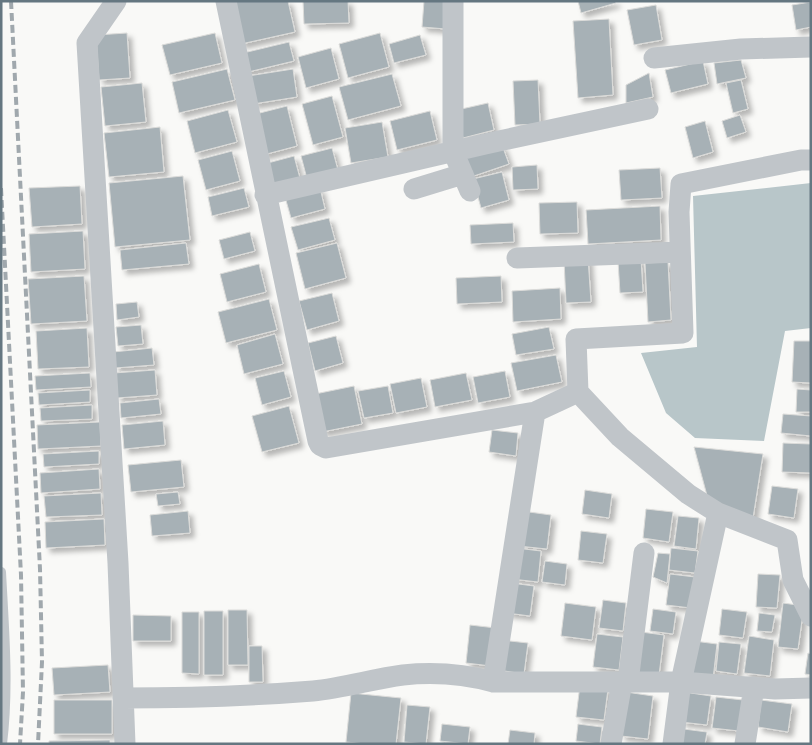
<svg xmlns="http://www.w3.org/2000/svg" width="812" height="745" viewBox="0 0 812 745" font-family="Karla,sans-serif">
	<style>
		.water { fill: #b8c6c9 }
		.building { fill: #a7b1b6; stroke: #dbdbd9; filter: url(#shadow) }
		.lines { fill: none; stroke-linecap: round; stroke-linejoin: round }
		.lane { stroke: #c0c5c9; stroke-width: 10 }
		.street { stroke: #c0c5c9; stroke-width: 21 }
		.rail { stroke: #a0a8ad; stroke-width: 4; stroke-dasharray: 8 4; stroke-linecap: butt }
	</style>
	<defs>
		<filter id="shadow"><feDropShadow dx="4.5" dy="4.5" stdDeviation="2.5" flood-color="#0004"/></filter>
	</defs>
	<rect width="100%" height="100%" fill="#f9f9f7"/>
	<path class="water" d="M811,183v145l-26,3 -21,110 -69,-3 -29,-25 -25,-60 56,-6 -4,-151z"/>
	<path class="building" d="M231,1h57l7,31 -54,12z
		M303,1h45l1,22 -45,1z
		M424,1h24l-2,28 -24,-2z
		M578,1h37l1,2 -35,10z
		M811,2v25l-15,3 -4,-25z
		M656,5l6,35 -28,5 -7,-35z
		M609,19l4,76 -35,3 -5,-77z
		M127,33l3,45 -31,2 -3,-45z
		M215,33l7,30 -52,12 -8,-30z
		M380,33l9,34 -41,11 -9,-34z
		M420,35l6,20 -32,8 -5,-19z
		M289,42l5,19 -50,12 -5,-19z
		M331,48l8,31 -33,9 -8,-31z
		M741,60l5,18 -29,6 -3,-21z
		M703,61l5,23 -37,9 -6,-23z
		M227,69l8,31 -56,13 -7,-31z
		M293,69l4,28 -44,7 -5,-28z
		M649,73l4,24 -27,6v-18z
		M392,74l9,32 -53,14 -9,-33z
		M538,80l2,44 -25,1 -2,-44z
		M741,80l7,29 -15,4 -7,-30z
		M142,83l4,39 -41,4 -4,-39z
		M332,96l11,41 -30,8 -11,-41z
		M488,103l6,27 -31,8 -6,-28z
		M287,106l10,40 -34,9 -11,-40z
		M228,110l9,32 -42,11 -8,-32z
		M430,111l7,29 -40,10 -7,-29z
		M740,115l6,17 -19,6 -5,-17z
		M705,121l8,31 -20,6 -8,-31z
		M382,122l6,35 -37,6 -6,-35z
		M160,127l4,45 -55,5 -5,-44z
		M502,145l7,19 -41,14 -7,-19z
		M332,148l6,22 -31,9 -6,-23z
		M232,151l8,30 -34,9 -8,-30z
		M294,156l7,26 -30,7 -7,-25z
		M537,165l1,24 -25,1 -1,-23z
		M660,168l2,30 -41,2 -2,-30z
		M502,172l7,28 -28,8 -8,-29z
		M183,176l7,64 -75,7 -6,-64z
		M80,186l2,38 -50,3 -3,-39z
		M244,188l5,19 -37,9 -4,-19z
		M320,188l5,21 -34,9 -6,-21z
		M577,202l1,31 -38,1 -1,-31z
		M660,206l1,34 -73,4 -2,-34z
		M329,218l6,22 -37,10 -7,-23z
		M513,223l1,19 -43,2 -1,-19z
		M83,231l2,38 -54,3 -2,-38z
		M250,232l5,19 -31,8 -5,-19z
		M186,243l3,21 -67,6 -2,-20z
		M337,243l9,35 -41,11 -9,-36z
		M588,258l3,44 -25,1 -2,-43z
		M641,259l2,33 -23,1 -2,-32z
		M668,262l3,58 -23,2 -3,-59z
		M259,264l7,28 -39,10 -7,-28z
		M84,276l3,45 -56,3 -3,-45z
		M501,276l1,26 -45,2 -1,-26z
		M560,288l1,31 -48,3 -1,-31z
		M332,293l7,28 -32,9 -8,-29z
		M269,299l8,31 -51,13 -8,-31z
		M137,302l2,15 -22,3 -1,-16z
		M141,325l2,19 -25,2 -2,-19z
		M549,327l5,22 -38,6 -4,-21z
		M87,328l2,39 -51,2 -2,-38z
		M275,334l8,30 -39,10 -7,-29z
		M336,336l7,27 -28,8 -7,-28z
		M794,341h17v42l-19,-1z
		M152,348l2,17 -39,3 -2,-16z
		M556,355l6,27 -45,9 -6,-28z
		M155,370l2,25 -40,3 -3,-25z
		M284,371l7,26 -29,8 -7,-27z
		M505,371l5,26 -32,6 -5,-26z
		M90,373l1,14 -55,3 -1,-14z
		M466,373l6,27 -37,7 -5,-27z
		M421,378l6,29 -31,6 -6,-29z
		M354,386l8,38 -40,8 -7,-38z
		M388,386l5,27 -29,5 -6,-27z
		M797,389l14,1v22h-15z
		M90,390v12l-51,3 -1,-12z
		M159,399l2,15 -40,4 -1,-15z
		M92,405v14l-51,2 -1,-13z
		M289,406l10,37 -37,9 -10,-36z
		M783,414l28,2v20l-30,-3z
		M163,421l2,24 -41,4 -2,-24z
		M100,422l1,24 -63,3 -1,-24z
		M492,430l26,3 -2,23 -27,-4z
		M783,443l28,1v29l-29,-1z
		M694,447l69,7 -10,64 -44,-15z
		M99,451v13l-55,3 -1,-13z
		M181,460l3,27 -53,5 -3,-27z
		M99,469l1,20 -59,4 -1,-20z
		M772,486l26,3 -4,29 -26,-4z
		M585,490l27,4 -3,24 -27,-4z
		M178,492l2,12 -22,2 -2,-12z
		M101,493l1,22 -56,2 -2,-21z
		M646,509l27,3 -4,30 -26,-4z
		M188,511l2,22 -38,3 -2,-21z
		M522,511l29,4 -4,34 -29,-3z
		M678,516l21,2 -3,31 -22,-3z
		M104,519l1,26 -59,3 -1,-26z
		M581,531l26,3 -4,29 -25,-3z
		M516,548l25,3 -3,31 -26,-3z
		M671,548l27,3 -3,22 -26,-3z
		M658,553l12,1 -3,29 -14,-6z
		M545,561l22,3 -2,21 -23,-3z
		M670,574l25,3 -4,31 -25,-3z
		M758,574l22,1 -3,33 -21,-1z
		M511,583l23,3 -4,30 -23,-3z
		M603,600l23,3 -3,28 -24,-3z
		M565,603l31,4 -4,33 -31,-4z
		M783,603l21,3 -6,43 -20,-2z
		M653,609l23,3 -3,22 -23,-3z
		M722,609l25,3 -4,26 -24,-3z
		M228,610h19l1,55h-20z
		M204,611h19v64h-19z
		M182,612h17v62l-17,-1z
		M759,613l16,2 -3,17 -15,-1z
		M133,615l38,1v25h-38z
		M470,625l26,3 -5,38 -25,-3z
		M641,632l23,3 -5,40 -23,-3z
		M597,634l26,3 -4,33 -26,-3z
		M749,636l25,4 -4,36 -26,-3z
		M501,640l27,3 -4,31 -26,-4z
		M694,641l23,3 -4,35 -24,-3z
		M719,642l22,2 -4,30 -21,-3z
		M249,646h13l1,36h-14z
		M808,653l3,1v21l-6,-1z
		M108,665l2,27 -56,3 -2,-27z
		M580,685l28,4 -4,31 -28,-3z
		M626,692l27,4 -5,43 -27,-3z
		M684,692l27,4 -4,29 -26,-3z
		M351,693l50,5 -5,46h-30l-20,-2z
		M716,697l27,3 -4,31 -27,-3z
		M54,700h58v34h-58z
		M761,700l31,4 -4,28 -30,-5z
		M407,705l23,2 -4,37 -22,-2z
		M442,724l28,3 -2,17 -28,-3z
		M578,724l24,3 -2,17 -24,-3z
		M684,729l23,3 -2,12h-23z
		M510,730l25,3 -1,11h-26z
		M110,740v4h-61v-3z"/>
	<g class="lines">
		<path class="lane" d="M1,572c3,57 8,115 1,172"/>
		<path class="street" d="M116,1l-29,42 31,520 7,181
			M226,1l92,440 2,4 6,3 209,-36 43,-20
			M453,1v150l17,40
			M654,58l87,-9 70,-2
			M811,160h-10l-120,24 -2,28 4,121 -107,6 2,53 42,45 68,57 30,19 69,27 6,40 18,36
			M414,189l49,-15
			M265,195l220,-51 163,-35
			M517,258l163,-6
			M493,682l42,-270
			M628,682l16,-129
			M123,698c64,0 127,-2 190,-7 30,-3 60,-12 90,-16 29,-3 61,-1 90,7h188l94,7 36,-1
			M611,744l11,-62
			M673,744l8,-62 37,-169
			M745,744l9,-57"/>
		<path class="rail" d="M11,1l29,568 2,93 -4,82
			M1,188l20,387 2,117 -3,52"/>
	</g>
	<rect width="812" height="745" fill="none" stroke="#657781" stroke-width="5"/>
</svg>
